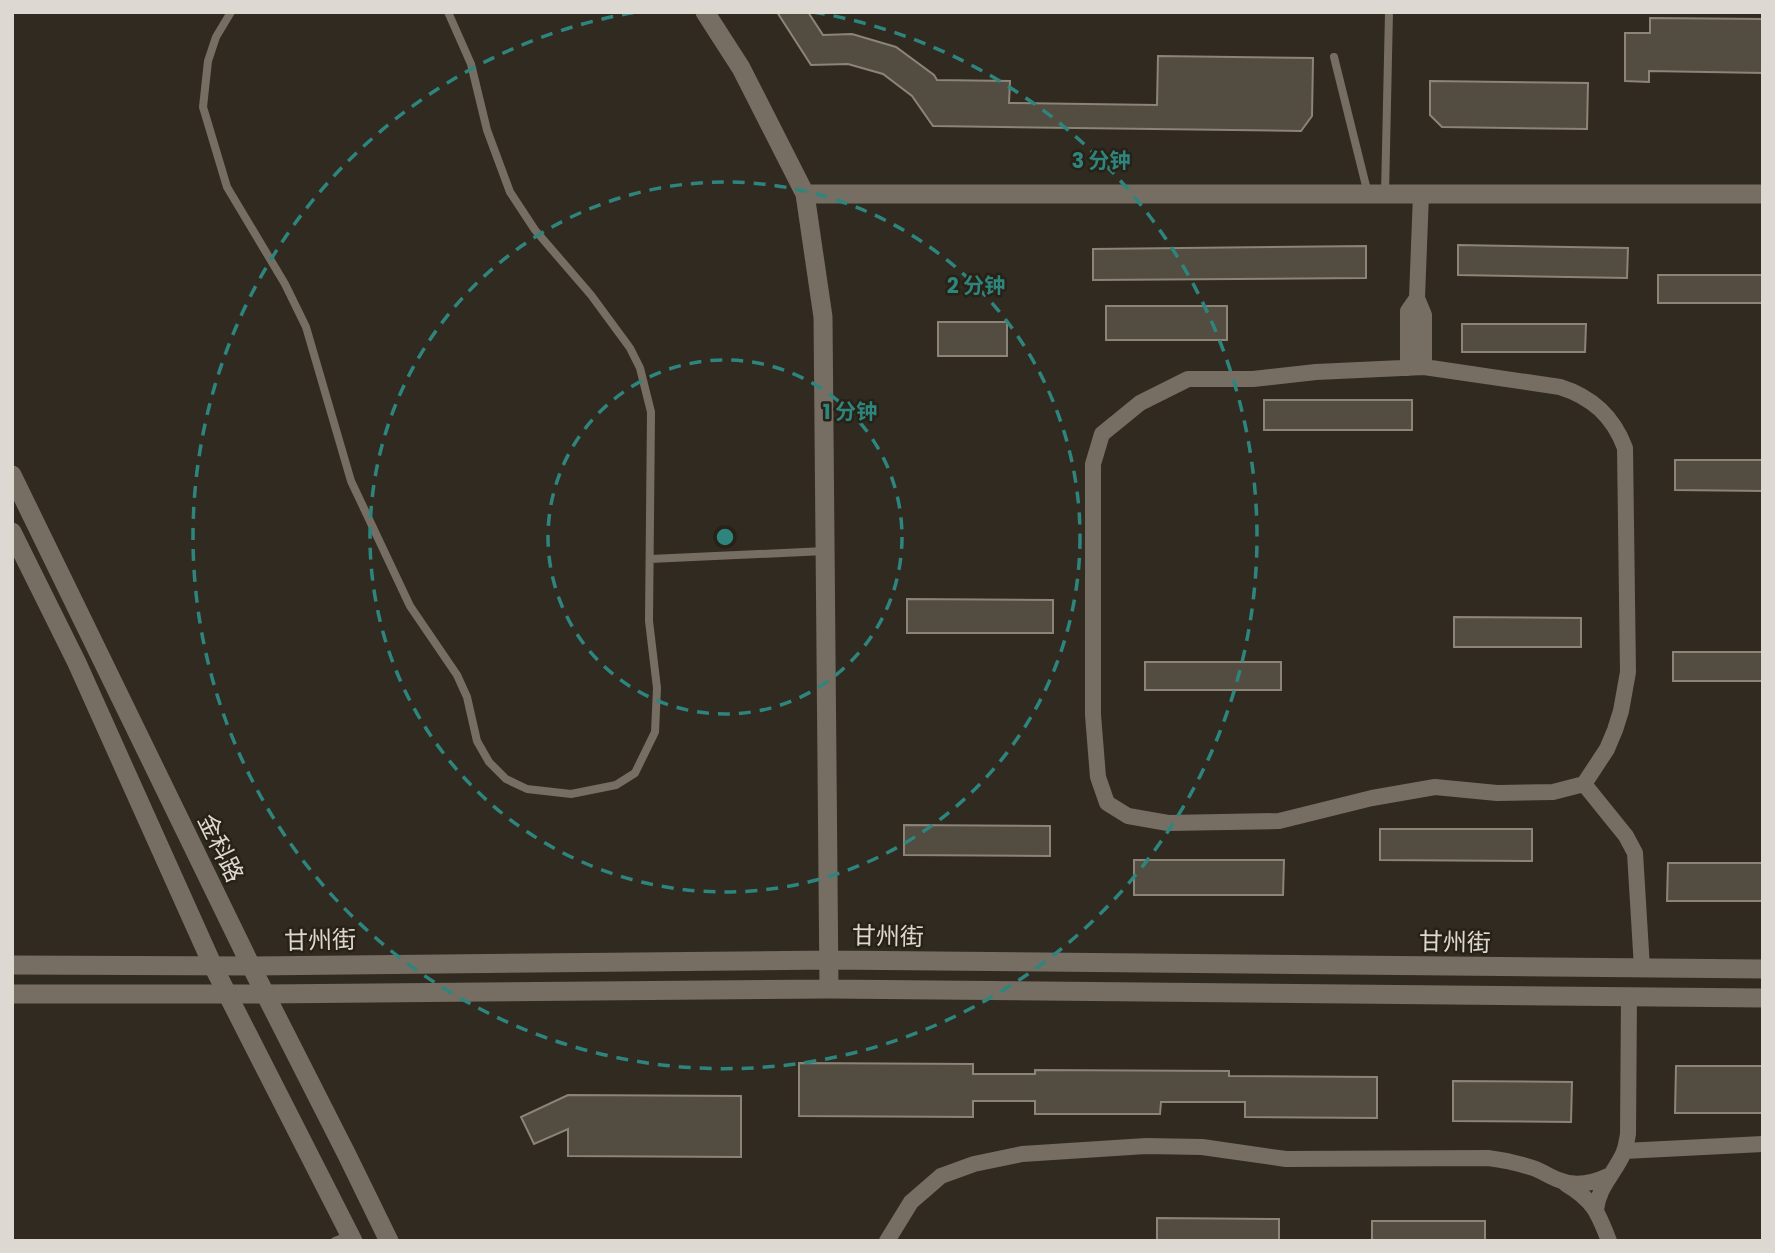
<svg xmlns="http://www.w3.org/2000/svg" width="1775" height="1253" viewBox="0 0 1775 1253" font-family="Poppins,'Noto Sans SC',sans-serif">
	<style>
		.building { fill: #534c41; stroke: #8c8477; stroke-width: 2 }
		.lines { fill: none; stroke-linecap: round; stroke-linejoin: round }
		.service { stroke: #766e62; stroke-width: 8 }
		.minor { stroke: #766e62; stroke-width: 16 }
		.tertiary { stroke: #766e62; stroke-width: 19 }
		.secondary { stroke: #766e62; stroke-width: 19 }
		.ring { fill: none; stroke: #2e857d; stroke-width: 3.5; stroke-dasharray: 12 9 }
		.labels { text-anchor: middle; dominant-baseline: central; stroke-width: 5; stroke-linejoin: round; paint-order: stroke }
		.street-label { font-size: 24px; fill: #ddd9d2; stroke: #272116 }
		.centre { fill: #2e857d; stroke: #272116; stroke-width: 3.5 }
		.ring-label { font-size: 21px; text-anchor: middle; font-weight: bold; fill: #2e857d; stroke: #272116; stroke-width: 5; stroke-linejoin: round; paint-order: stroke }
	</style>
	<rect width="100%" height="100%" fill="#312a20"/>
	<path class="building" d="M777,12h31l15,23 29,-1 44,13 38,28 3,5 73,1 -1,22 148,2 1,-49 155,2 -1,58 -11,15 -368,-5 -21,-30 -29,-22 -35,-10 -37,1z
		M1650,18l113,1v54l-114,-2v11l-24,-1v-48h25z
		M1430,81l158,2 -1,46 -145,-2 -12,-12z
		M1458,245l170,3 -1,30 -169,-3z
		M1366,246v32l-273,2v-31z
		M1658,275h105v28h-105z
		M1106,306h121v34h-121z
		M938,322h69v34h-69z
		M1462,324h124l-1,28h-123z
		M1264,400h148v30h-148z
		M1675,460h88v31l-88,-1z
		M907,599l146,1v33h-146z
		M1454,617l127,1v29h-127z
		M1673,652h90v29h-90z
		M1145,662h136v28h-136z
		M904,825l146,1v30l-146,-1z
		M1380,829h152v32l-152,-1z
		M1134,860h150l-1,35h-149z
		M1668,863h95v38h-96z
		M799,1063l174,1v10h62v-4l194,1v5l148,1v41l-132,-1v-15h-84l-1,12h-125v-13h-62v16l-174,-1z
		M1676,1066h87v47h-88z
		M1453,1081l119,1 -1,40 -118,-1z
		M568,1095l173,1v61l-173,-1v-27l-34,15 -13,-27z
		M1157,1218l122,1v22h-122z
		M1372,1221h113v20h-113z"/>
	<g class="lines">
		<path class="service" d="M231,12l-15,25 -8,24 -5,46 24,80 58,97 21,43 45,154 59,125 47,69 10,22 10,44 12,21 17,17 21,10 44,5 45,-9 19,-12 20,-41 2,-44 -8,-67 2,-209 -11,-44 -10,-20 -39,-53 -56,-65 -25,-38 -23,-62 -16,-66 -23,-52
			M1334,57l34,137
			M1385,194l4,-182
			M650,559l175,-8
			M335,1241l15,-6"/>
		<path class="minor" d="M1421,194l-4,104 7,17v52
			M1424,367l136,20c32,10 53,29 65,61l3,224 -7,39 -6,19 -8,19 -23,35 -31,8 -56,1 -62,-6 -63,11 -93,23 -111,2 -40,-7 -21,-13 -9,-26 -5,-62v-251l9,-30 38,-31 48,-24h65l63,-7z
			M1408,368v-57l9,-13
			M1584,784l42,52 9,17 7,115
			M1624,1151l139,-7
			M1566,1184c27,16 32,28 43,57
			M1596,1210c2,-23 19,-37 28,-58 2,-6 3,-12 4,-18l1,-138
			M887,1241l24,-39 30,-26 33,-12 48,-10 124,-8 56,1 84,12 202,-1c16,2 30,5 45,10 9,3 17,9 26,12 16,7 34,3 49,-4"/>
		<path class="tertiary" d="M705,12l36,56 64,126 18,123 6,672
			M805,194h958
			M12,965l239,1 578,-6 934,9
			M12,994h253l564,-5 934,9"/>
		<path class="secondary" d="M12,475l239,491 96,189 42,86
			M12,532l65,131 136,303 140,275"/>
	</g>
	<g class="ring">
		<circle cx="725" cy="537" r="177"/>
		<circle cx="725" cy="537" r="355"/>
		<path d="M813 12A532 532 0 1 1 637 12"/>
	</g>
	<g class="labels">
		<g class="street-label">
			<text transform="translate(221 848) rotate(64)">金科路</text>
			<text transform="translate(888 936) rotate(1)">甘州街</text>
			<text transform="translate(320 940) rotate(-1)">甘州街</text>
			<text transform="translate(1455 942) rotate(1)">甘州街</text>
		</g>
	</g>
	<circle cx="725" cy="537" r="10" class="centre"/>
	<g class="ring-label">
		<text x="1101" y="168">3 分钟</text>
		<text x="976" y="293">2 分钟</text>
		<text x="850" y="419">1 分钟</text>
	</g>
	<rect width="1775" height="1253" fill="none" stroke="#ddd9d2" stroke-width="28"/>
</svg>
